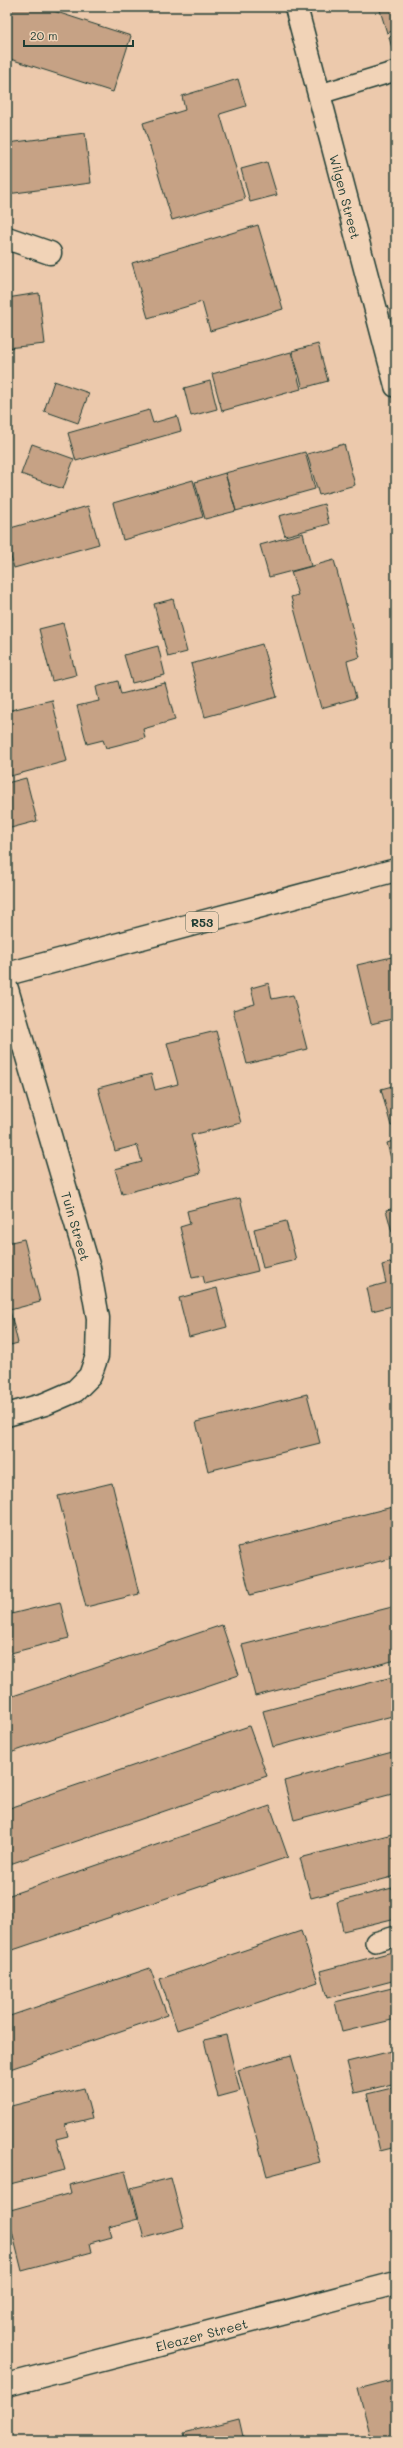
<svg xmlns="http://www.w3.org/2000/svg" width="403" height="2448" viewBox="0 0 403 2448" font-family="Mali,sans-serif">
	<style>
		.building { fill: #c6a285; stroke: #1f3d34 }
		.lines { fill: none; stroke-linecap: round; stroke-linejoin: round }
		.service-casing { stroke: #1f3d34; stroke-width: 22 }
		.minor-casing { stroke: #1f3d34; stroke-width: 25 }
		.primary-casing { stroke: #1f3d34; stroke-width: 25 }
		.service { stroke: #f1d3b7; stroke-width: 19 }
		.minor { stroke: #f1d3b7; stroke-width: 22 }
		.primary { stroke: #f1d3b7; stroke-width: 22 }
		.labels { text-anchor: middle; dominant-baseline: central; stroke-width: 3; stroke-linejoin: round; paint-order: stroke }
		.shield { fill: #f1d3b7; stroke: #5e6a5b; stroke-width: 1 }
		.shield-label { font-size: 12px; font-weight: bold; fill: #1f3d34 }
		.street-label { font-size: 13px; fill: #1f3d34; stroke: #f1d3b7 }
	</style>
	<rect width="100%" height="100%" fill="#ecc9ac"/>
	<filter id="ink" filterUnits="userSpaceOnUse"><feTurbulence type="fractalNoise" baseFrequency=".025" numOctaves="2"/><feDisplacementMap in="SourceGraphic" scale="8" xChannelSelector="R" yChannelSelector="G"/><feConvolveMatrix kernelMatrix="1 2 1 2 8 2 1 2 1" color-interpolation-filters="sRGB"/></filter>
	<g filter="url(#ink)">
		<path class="building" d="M7,7h34l90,29 -18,56 -106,-34z
			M379,7h17v23l-9,3z
			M396,35v16l-3,1 -4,-15z
			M238,79l8,27 -26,8 25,85 -73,21 -29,-97 42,-13 -3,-14z
			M85,133l6,50 -84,11v-32h4l-3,-19z
			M7,136l3,25 -3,1z
			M267,162l10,33 -27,7 -9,-33z
			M258,225l25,84 -73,22 -8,-29 -54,16 -16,-55z
			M39,293l6,51 -38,4v-50z
			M318,344l10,37 -25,7 -11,-37z
			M291,352l10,37 -79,22 -10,-37z
			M54,381l35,12 -11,30 -34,-12z
			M210,381l7,28 -26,7 -7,-28z
			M149,410l4,13 24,-7 4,15 -105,30 -8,-28z
			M32,444l42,15 -11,30 -42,-15z
			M344,444l11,41 -36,10 -12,-41z
			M305,452l10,37 -79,22 -11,-38z
			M225,473l11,38 -31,8 -10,-37z
			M193,480l10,37 -80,23 -10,-37z
			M324,504l5,20 -44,12 -6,-20z
			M88,506l11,38 -85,24 -7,-26v-13z
			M303,533l8,33 -42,11 -9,-32z
			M334,560l26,97 -13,4 9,37 -35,10 -30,-111 7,-2 -7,-23z
			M173,599l14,53 -19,5 -14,-53z
			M63,623l13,52 -24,6 -13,-52z
			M262,644l15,53 -72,20 -14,-53z
			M158,646l7,29 -33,8 -8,-28z
			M118,681l3,13 44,-11 10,37 -32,9 2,9 -39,10 -3,-8 -16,4 -10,-38 22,-5 -3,-14z
			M52,700l15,61 -60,16v-66z
			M26,778l11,43 -30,8v-46z
			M396,956v62l-25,6 -14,-59z
			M269,983l3,16 21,-4 14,54 -60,15 -14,-54 22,-6 -4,-16z
			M216,1031l25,92 -50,12 10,38 -79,21 -7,-25 27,-7 -5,-17 -22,6 -17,-63 53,-14 4,16 23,-6 -11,-41z
			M396,1085v40l-5,1 -10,-37z
			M396,1140v34h-1l-8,-31z
			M240,1198l18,73 -53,13 -2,-8 -11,2 -12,-51 10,-3 -3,-13z
			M396,1208v23l-4,1 -6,-22z
			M286,1221l10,39 -33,8 -9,-39z
			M24,1239l16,63 -30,8 8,33 -11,3v-103z
			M396,1261v57l-1,1 -3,-13 -20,5 -5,-23 19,-5 -4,-18z
			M217,1288l10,39 -38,10 -10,-39z
			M307,1394l13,49 -112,28 -12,-49z
			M112,1483l27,111 -53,13 -28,-111z
			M396,1506v51l-146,38 -12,-48z
			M60,1602l9,36 -62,16v-39z
			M396,1606v54l-141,36 -13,-51z
			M222,1625l17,50 -232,79v-56z
			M396,1676v39l-123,32 -10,-36z
			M249,1726l18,50 -260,89v-56z
			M396,1751v42l-102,27 -10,-39z
			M270,1806l18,51 -281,95v-56z
			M396,1833v43l-85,22 -11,-40z
			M396,1887v31l-53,13 -6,-29z
			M301,1931l17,51 -141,48 -17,-51z
			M396,1951v29l-69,18 -7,-27z
			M150,1968l17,47 -160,55v-53z
			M396,1987v32l-54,13 -7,-30z
			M226,2035l14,56 -22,6 -14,-57z
			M396,2050v33l-41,10 -8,-31z
			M291,2055l29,107 -53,14 -29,-106z
			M396,2087v60l-16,4 -13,-57z
			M84,2088l8,30 -27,7 3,11 -12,3 9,31 -55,14 -3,-12v-65z
			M125,2171l13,48 -29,8 3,10 -22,6 2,9 -70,19 -15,-60 64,-18 -2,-8z
			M171,2178l13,49 -40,11 -13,-50z
			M396,2379v62h-24l-14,-52z
			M239,2419l5,22h-58l-2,-8z"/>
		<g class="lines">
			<g class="service-casing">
				<path id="service" d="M320,94l76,-23
					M375,1942l21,-6"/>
			</g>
			<g class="minor-casing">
				<g id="minor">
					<path id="s1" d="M296,7l100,379"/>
					<path d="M7,238l43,15"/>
					<path id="s2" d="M7,989l82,279 9,50 -1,38 -7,20 -15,15 -30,13 -38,11"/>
					<path id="s3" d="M7,2385l389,-102"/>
				</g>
			</g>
			<g class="primary-casing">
				<path id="primary" d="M7,974l389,-104"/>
			</g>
			<use href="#service" class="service"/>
			<use href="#minor" class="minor"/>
			<use href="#primary" class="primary"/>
		</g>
	</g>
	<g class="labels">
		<rect class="shield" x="186" y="912" width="32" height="20" rx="3"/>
		<g class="shield-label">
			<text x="202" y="922">R53</text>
		</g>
		<g class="street-label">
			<text stroke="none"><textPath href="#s1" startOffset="196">Wilgen Street</textPath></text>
			<text stroke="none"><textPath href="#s2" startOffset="247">Tuin Street</textPath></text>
			<text stroke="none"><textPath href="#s3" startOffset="201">Eleazer Street</textPath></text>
		</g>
	</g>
	<rect width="403" height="2448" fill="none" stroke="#f1d3b7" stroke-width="24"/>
	<rect x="12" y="12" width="379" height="2424" fill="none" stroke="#1f3d34" stroke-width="1.5" filter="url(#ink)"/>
	<path d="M24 40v6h109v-6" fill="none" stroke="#1f3d34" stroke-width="2"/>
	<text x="30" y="40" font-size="12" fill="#1f3d34" stroke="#f1d3b7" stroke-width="3" paint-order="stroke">20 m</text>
</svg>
